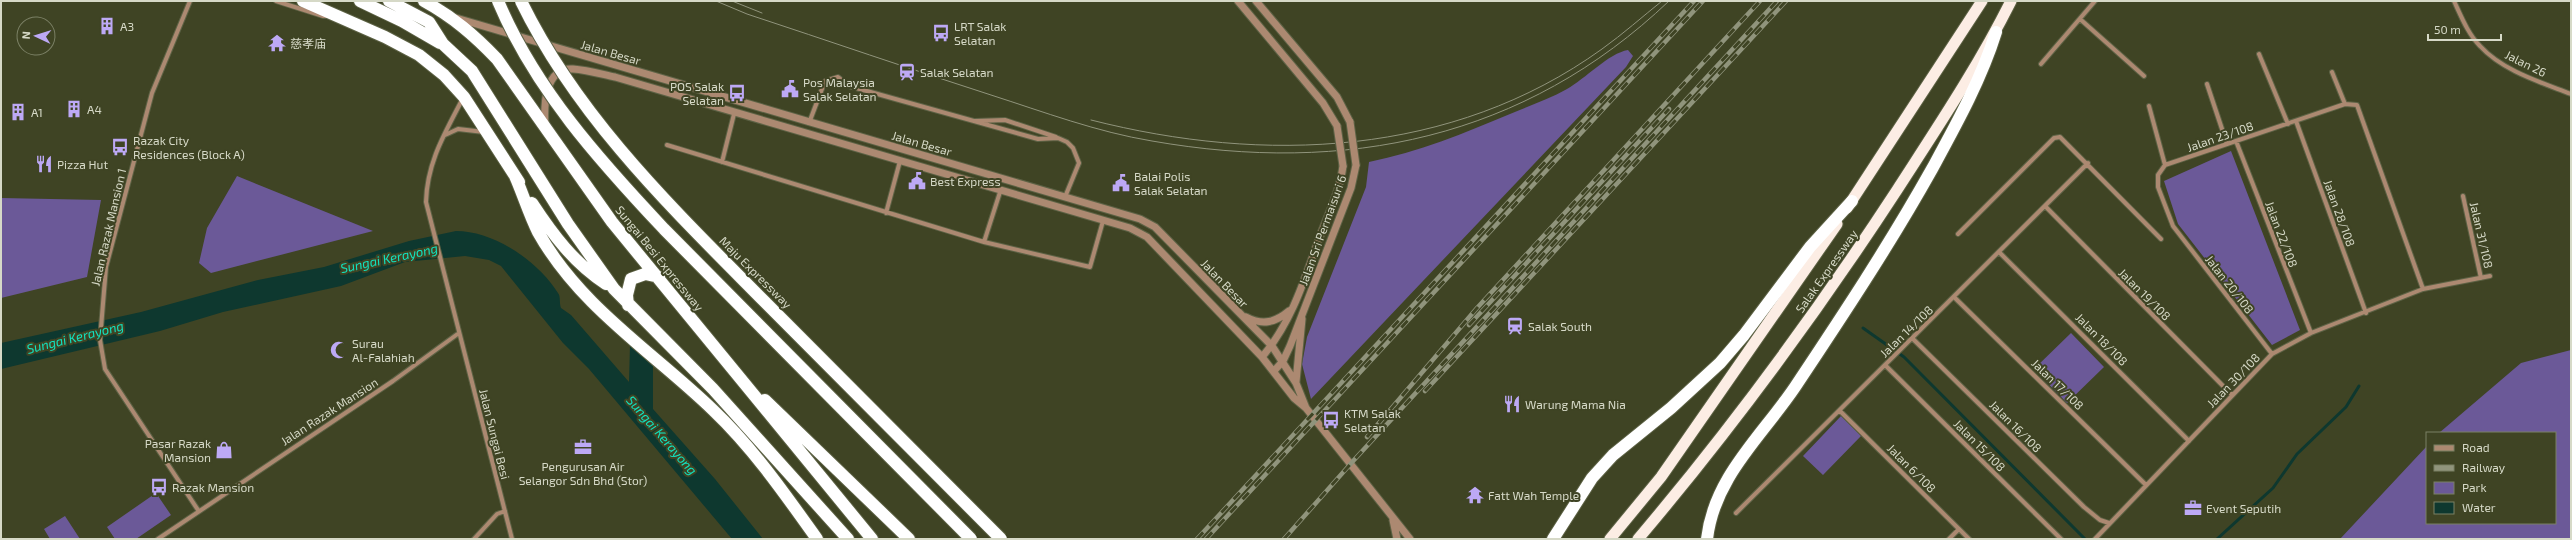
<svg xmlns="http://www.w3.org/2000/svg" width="2572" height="540" viewBox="0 0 2572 540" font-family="'Exo 2','Noto Sans SC',sans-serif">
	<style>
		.green { fill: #6b5998 }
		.water { fill: #0e382f }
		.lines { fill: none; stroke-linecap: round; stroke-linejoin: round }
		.stream { stroke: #0e382f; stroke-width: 3 }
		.minor-casing { stroke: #5d6245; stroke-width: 6 }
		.tertiary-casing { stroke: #5d6245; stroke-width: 9 }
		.trunk-casing { stroke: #5d6245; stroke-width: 13 }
		.motorway-casing { stroke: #5d6245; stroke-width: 14 }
		.minor { stroke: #ac8971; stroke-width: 4 }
		.tertiary { stroke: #ac8971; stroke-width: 7 }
		.trunk { stroke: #fcede4; stroke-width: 11 }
		.motorway { stroke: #fff; stroke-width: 12 }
		.tram { stroke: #90947c; stroke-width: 1 }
		.rail-casing { stroke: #90947c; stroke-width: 4.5 }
		.rail { stroke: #3f4424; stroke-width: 3; stroke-dasharray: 9; stroke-linecap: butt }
		.tertiary-bridge-casing { stroke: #5d6245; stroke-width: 9; stroke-linecap: butt }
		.motorway-bridge-casing { stroke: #5d6245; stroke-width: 14; stroke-linecap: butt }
		.tertiary-bridge { stroke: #ac8971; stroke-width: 7 }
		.motorway-bridge { stroke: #fff; stroke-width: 12 }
		.labels { text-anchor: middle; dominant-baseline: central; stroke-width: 4; stroke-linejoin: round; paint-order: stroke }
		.poi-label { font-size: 12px; fill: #d6d9c7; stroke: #3f4424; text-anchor: start }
		.street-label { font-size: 12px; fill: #d6d9c7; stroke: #3f4424 }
		.water-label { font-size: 13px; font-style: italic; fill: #12e3c0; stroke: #3f4424 }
	</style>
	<rect width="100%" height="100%" fill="#3f4424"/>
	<path class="green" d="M1628,50l5,6 -7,11 -315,332 -9,-35 5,-27 59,-150 3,-25c49,-10 96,-29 141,-48 19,-8 39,-15 57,-25 18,-10 42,-36 61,-39z
		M2231,151l69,179 -28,15 -94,-121 -14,-43z
		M237,176l136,55 -162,42 -12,-10 8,-35z
		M1,198l100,2 -14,77 -86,21z
		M2071,333l33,34 -37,36 -33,-34z
		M2571,350v189h-231l87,-93v77h128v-90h-116l82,-70z
		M1841,416l20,20 -38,39 -20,-19z
		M156,493l15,22 -35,24h-21l-8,-12z
		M65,516l15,23h-30l-6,-10z"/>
	<path class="water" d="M456,231c38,0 82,30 102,62 3,4 1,10 3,15l10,7 58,67 1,-37 23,17v47l62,70 48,60h-31l-143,-170 -26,-26 -62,-77 -12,-6 -24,-4 -60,6 -64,24 -118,26 -63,19 -159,38v-26l140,-31 117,-32 66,-13 85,-26z"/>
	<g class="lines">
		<path class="stream" d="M1863,328l41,29 181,182
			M2217,539l56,-51 24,-34 49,-47 13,-21"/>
		<g class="minor-casing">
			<path id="minor" d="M190,1l-38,92 -46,174 -6,73 5,29 93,141
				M276,1l47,15h5
				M2454,1c7,15 14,33 26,45 23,25 60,36 91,48
				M2080,19l64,57
				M2259,54l29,70
				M2041,64l54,-63
				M2332,72l13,32
				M2207,84l20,60
				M463,98c-18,35 -36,64 -37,104l86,337
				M2149,106l16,59
				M975,121l30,-1 51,17
				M2296,121l70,192
				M809,123l16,-42 13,-4 11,9 189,53 20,-1 9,4 6,6 6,15 -14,34
				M445,135l13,-6 26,3
				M2236,141l75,192
				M667,145l317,97 106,25 13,-46
				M722,162l12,-48
				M2463,196l18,82
				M2045,206l187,189
				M886,213l14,-52
				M1958,234l96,-96 6,-1 101,102
				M984,242l17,-53
				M2000,253l189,188
				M1955,298l191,187
				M1912,338l172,169 16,13 9,3
				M2272,354l-99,-128 -15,-39v-12l7,-10 180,-61 12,1 66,184
				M1885,365l176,174
				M1840,411l129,128
				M1736,513l352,-350
				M158,539l235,-158 66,-48
				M474,539l23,-25 8,-3
				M1949,539l10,-10
				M2095,539l177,-185 39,-21 112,-44 67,-13"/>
		</g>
		<g class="tertiary-casing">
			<path id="tertiary" d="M1238,1l85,102 14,23
				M1256,1l81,96 13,25
				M456,18l684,201 15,8 117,119 24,37 10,25
				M545,125c-1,-19 -1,-58 28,-56 14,1 28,5 42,8l515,151 17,9 115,120 32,41 12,10 104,131
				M1246,317c17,9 30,5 43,-6
				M1262,357c30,-35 43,-79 58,-121 9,-23 20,-46 23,-70
				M1274,371l9,-10 7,-15 61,-158 5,-23
				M1296,382l6,-63
				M1393,520l4,19"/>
		</g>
		<g class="trunk-casing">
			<path id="trunk" d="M1847,208l135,-207
				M1610,539l51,-62 176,-253
				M1638,539c94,-111 180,-228 259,-349 40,-62 81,-123 114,-189"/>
		</g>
		<g class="motorway-casing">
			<path id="motorway" d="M303,1l82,36 34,18 25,20 20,22 55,85
				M360,1l42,20 38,22
				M389,1l40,21 14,22 29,27 96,153 46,65 99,100 135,150
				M424,1c29,16 50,34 73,58l115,163 260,317
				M515,176c8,18 14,38 23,56 42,75 115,120 175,178 40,38 72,84 104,129
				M532,203c21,32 42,60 74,81
				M628,305l-1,-10 4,-16 14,-5 14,3
				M765,400l144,139
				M1553,539l39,-61 21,-23 58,-47 49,-45 24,-28 66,-88 42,-46
				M1707,539c7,-62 55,-103 88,-152 48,-72 95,-143 137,-218 24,-44 49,-89 64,-137"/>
		</g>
		<use href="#minor" class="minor"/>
		<use href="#tertiary" class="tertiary"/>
		<use href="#trunk" class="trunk"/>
		<use href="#motorway" class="motorway"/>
		<path class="tram" d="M716,1l31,13c82,27 163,55 244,81 53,17 106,37 161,46 194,34 372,-2 517,-140
			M732,1l30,12
			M1091,120c173,44 361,37 511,-71 21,-15 40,-32 60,-48"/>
		<g class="rail-casing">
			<path id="rail" d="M1469,325l200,-216
				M1425,391l361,-390
				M1367,437l110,-129 283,-307
				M1197,539l497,-538
				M1206,539l497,-538
				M1284,539l70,-79 423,-459"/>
		</g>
		<use href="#rail" class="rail"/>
		<g class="tertiary-bridge-casing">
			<path id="tertiary-bridge" d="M1350,122l6,43
				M1337,126l6,40"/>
		</g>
		<g class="motorway-bridge-casing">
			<path id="motorway-bridge" d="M498,1c37,88 102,160 166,228l307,310
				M521,1c57,117 151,207 241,298 80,80 159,160 239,240"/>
		</g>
		<use href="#tertiary-bridge" class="tertiary-bridge"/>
		<use href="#motorway-bridge" class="motorway-bridge"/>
	</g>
	<defs>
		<g id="building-bare" transform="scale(1.38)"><path d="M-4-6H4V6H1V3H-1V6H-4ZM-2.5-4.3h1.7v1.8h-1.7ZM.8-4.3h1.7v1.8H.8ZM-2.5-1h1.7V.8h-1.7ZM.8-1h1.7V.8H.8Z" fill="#bda9f5" stroke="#3f4424" stroke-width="2.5" paint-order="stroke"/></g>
		<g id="bus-bare" transform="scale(1.38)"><path d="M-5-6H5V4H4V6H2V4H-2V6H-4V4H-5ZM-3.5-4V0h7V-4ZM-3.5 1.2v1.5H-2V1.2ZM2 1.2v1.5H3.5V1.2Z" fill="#bda9f5" stroke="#3f4424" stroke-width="2.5" paint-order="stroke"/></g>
		<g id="temple-bare" transform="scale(1.38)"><path d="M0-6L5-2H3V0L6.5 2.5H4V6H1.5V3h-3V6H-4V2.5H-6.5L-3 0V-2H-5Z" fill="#bda9f5" stroke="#3f4424" stroke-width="2.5" paint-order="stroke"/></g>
		<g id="station-bare" transform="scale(1.38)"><path d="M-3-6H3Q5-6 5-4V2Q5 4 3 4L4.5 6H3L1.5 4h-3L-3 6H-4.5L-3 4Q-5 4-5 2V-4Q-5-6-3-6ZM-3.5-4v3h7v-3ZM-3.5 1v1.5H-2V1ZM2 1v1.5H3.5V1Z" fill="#bda9f5" stroke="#3f4424" stroke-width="2.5" paint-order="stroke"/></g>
		<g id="civic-bare" transform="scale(1.38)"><path d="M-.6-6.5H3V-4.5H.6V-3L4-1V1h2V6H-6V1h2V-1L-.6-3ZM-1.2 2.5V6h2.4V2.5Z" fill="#bda9f5" stroke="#3f4424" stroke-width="2.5" paint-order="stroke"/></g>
		<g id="restaurant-bare" transform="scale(1.38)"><path d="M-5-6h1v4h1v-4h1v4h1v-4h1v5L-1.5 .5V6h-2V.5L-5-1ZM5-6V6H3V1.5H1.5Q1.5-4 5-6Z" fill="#bda9f5" stroke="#3f4424" stroke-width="2.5" paint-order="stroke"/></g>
		<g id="mosque-bare" transform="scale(1.38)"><path d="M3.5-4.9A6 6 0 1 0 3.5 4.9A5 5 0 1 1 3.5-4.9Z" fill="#bda9f5" stroke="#3f4424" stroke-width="2.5" paint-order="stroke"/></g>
		<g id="office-bare" transform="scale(1.38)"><path d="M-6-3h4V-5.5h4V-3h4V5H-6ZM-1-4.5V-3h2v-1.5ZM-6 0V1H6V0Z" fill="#bda9f5" stroke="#3f4424" stroke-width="2.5" paint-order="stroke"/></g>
		<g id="shop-bare" transform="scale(1.38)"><path d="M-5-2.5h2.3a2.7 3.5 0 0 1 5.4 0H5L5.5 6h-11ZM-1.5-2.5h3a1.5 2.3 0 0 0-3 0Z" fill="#bda9f5" stroke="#3f4424" stroke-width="2.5" paint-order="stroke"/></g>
	</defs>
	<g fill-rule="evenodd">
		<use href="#building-bare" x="107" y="26"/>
		<use href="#bus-bare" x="941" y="33"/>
		<use href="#temple-bare" x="277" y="43"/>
		<use href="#station-bare" x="907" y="72"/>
		<use href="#civic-bare" x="790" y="89"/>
		<use href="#bus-bare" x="737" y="93"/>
		<use href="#building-bare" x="74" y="109"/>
		<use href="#building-bare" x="18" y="112"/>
		<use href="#bus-bare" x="120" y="147"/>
		<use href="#restaurant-bare" x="44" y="164"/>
		<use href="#civic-bare" x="917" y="181"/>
		<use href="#civic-bare" x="1121" y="183"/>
		<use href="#station-bare" x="1515" y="326"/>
		<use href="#mosque-bare" x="339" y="350"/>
		<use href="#restaurant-bare" x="1512" y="404"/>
		<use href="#bus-bare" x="1331" y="420"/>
		<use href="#office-bare" x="583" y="447"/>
		<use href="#shop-bare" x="224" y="450"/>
		<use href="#bus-bare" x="159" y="487"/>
		<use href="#temple-bare" x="1475" y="495"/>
		<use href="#office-bare" x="2193" y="508"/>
	</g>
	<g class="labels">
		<g class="poi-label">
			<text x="120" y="26">A3</text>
			<text x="954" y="26">LRT Salak<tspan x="954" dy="14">Selatan</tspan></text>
			<text x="290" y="43">慈孝庙</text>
			<text x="920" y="72">Salak Selatan</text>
			<text x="803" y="82">Pos Malaysia<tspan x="803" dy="14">Salak Selatan</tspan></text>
			<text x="724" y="86" text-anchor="end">POS Salak<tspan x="724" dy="14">Selatan</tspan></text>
			<text x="87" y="109">A4</text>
			<text x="31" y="112">A1</text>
			<text x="133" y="140">Razak City<tspan x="133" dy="14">Residences (Block A)</tspan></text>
			<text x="57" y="164">Pizza Hut</text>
			<text x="1134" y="176">Balai Polis<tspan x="1134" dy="14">Salak Selatan</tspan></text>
			<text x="930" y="181">Best Express</text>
			<text x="1528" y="326">Salak South</text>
			<text x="352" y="343">Surau<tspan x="352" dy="14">Al-Falahiah</tspan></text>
			<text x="1525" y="404">Warung Mama Nia</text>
			<text x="1344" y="413">KTM Salak<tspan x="1344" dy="14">Selatan</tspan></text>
			<text x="211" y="443" text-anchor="end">Pasar Razak<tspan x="211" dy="14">Mansion</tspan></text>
			<text x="583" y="466" text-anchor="middle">Pengurusan Air<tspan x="583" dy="14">Selangor Sdn Bhd (Stor)</tspan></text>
			<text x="172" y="487">Razak Mansion</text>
			<text x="1488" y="495">Fatt Wah Temple</text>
			<text x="2206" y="508">Event Seputih</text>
		</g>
		<g class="street-label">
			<text transform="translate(611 52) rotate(16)">Jalan Besar</text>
			<text transform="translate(2526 63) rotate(26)">Jalan 26</text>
			<text transform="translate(2220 136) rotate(-19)">Jalan 23/108</text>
			<text transform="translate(922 143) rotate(16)">Jalan Besar</text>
			<text transform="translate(2340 213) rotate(70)">Jalan 28/108</text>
			<text transform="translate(108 227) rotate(-77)">Jalan Razak Mansion 1</text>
			<text transform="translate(1322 230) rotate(-70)">Jalan Sri Permaisuri 6</text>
			<text transform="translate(2282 234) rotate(69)">Jalan 22/108</text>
			<text transform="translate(2482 235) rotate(77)">Jalan 31/108</text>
			<text transform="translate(660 258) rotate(51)">Sungai Besi Expressway</text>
			<text transform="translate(1826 271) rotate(-55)">Salak Expressway</text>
			<text transform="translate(756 272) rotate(45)">Maju Expressway</text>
			<text transform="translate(1225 283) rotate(46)">Jalan Besar</text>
			<text transform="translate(2230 284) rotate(52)">Jalan 20/108</text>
			<text transform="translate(2145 294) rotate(45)">Jalan 19/108</text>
			<text transform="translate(1906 331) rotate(-44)">Jalan 14/108</text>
			<text transform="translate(2102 339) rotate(45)">Jalan 18/108</text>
			<text transform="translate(2233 380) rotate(-46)">Jalan 30/108</text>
			<text transform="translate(2058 384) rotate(44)">Jalan 17/108</text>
			<text transform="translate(329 411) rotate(-33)">Jalan Razak Mansion</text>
			<text transform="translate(2016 426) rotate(45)">Jalan 16/108</text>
			<text transform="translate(495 434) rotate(76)">Jalan Sungai Besi</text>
			<text transform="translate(1980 445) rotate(45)">Jalan 15/108</text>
			<text transform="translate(1912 468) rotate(45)">Jalan 6/108</text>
		</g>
		<g class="water-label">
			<text transform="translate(389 258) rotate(-12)">Sungai Kerayong</text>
			<text transform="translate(75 337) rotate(-14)">Sungai Kerayong</text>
			<text transform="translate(662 435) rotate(49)">Sungai Kerayong</text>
		</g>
	</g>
	<rect width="2572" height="540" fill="none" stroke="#d6d9c7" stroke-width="4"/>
	<rect x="2426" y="432" width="130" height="92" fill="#3f4424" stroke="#7b8065"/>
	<rect x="2434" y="445" width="20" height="6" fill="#ac8971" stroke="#7b8065"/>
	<text x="2462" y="452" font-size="12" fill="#d6d9c7">Road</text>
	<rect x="2434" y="465" width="20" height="6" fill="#90947c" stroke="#7b8065"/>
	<text x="2462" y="472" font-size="12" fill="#d6d9c7">Railway</text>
	<rect x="2434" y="482" width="20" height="12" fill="#6b5998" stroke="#7b8065"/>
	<text x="2462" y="492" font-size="12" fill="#d6d9c7">Park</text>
	<rect x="2434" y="502" width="20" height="12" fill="#0e382f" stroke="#7b8065"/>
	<text x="2462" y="512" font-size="12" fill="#d6d9c7">Water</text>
	<g transform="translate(36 36) rotate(274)"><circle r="19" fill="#3f4424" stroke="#7b8065"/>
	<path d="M0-3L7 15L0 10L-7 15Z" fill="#bda9f5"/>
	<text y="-6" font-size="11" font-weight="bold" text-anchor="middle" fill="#d6d9c7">N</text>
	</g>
	<path d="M2428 34v6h73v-6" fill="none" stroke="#d6d9c7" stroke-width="2"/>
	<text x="2434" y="34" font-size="12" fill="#d6d9c7" stroke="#3f4424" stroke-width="3" paint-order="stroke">50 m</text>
</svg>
